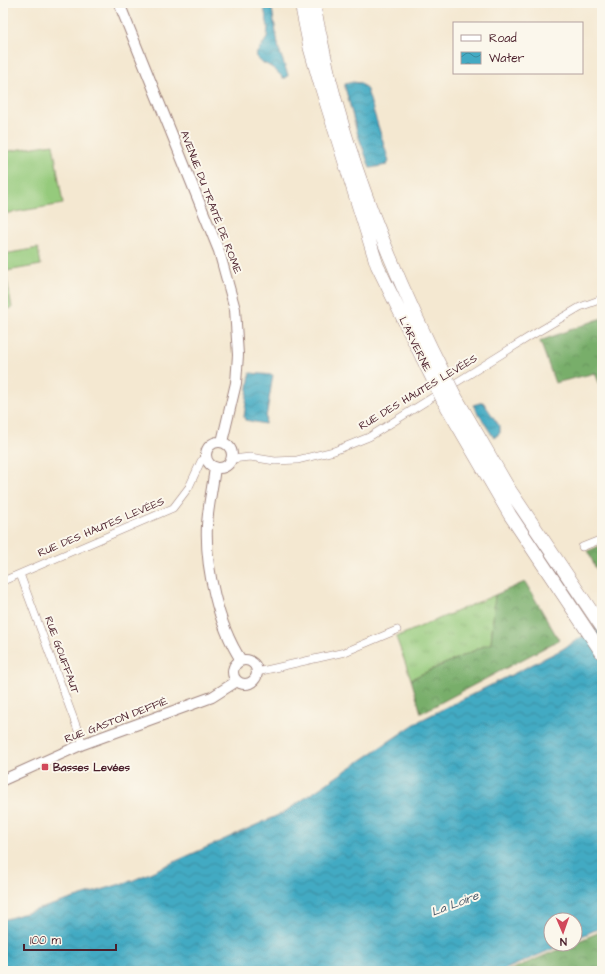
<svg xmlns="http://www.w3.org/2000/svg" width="605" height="974" viewBox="0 0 605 974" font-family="'Architects Daughter',sans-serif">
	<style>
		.grass { fill: url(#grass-tufts); stroke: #707453 }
		.forest { fill: url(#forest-crowns); stroke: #61664b }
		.pitch { fill: #95ca7b; stroke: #707453 }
		.water { fill: url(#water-waves); stroke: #466477 }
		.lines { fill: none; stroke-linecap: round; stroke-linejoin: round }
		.minor-casing { stroke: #9f847e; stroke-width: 8 }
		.secondary-casing { stroke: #9f847e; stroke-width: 12 }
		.motorway-casing { stroke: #9f847e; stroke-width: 14 }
		.minor { stroke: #fff; stroke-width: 7 }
		.secondary { stroke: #fff; stroke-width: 10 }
		.motorway { stroke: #fff; stroke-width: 13 }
		.motorway-bridge-casing { stroke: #9f847e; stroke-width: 14; stroke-linecap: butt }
		.motorway-bridge { stroke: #fff; stroke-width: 13 }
		.poi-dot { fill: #d1495b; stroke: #fbf7ec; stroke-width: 1.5 }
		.labels { text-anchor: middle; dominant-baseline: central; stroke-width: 4; stroke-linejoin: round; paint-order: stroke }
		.street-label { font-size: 11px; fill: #4a1f2b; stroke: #fbf7ec }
		.poi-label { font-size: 11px; font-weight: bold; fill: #4a1f2b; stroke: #fbf7ec; text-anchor: start }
		.water-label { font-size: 12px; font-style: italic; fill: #475768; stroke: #fbf7ec }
	</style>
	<defs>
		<pattern id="grass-tufts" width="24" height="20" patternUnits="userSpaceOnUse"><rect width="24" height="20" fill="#95ca7b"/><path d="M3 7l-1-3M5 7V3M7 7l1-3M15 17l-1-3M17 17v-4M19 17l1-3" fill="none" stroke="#82ad6a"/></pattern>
		<pattern id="forest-crowns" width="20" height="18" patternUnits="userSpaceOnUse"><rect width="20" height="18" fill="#78ae6b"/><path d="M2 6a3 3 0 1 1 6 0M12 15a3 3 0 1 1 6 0" fill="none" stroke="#648d58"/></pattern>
		<pattern id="water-waves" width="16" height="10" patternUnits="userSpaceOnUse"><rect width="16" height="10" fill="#43aac3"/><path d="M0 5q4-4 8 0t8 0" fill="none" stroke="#3a8a9f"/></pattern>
	</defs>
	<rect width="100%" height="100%" fill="#fbf7ec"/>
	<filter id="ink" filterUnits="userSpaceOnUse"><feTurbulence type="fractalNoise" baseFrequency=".025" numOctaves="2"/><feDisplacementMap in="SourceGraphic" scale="8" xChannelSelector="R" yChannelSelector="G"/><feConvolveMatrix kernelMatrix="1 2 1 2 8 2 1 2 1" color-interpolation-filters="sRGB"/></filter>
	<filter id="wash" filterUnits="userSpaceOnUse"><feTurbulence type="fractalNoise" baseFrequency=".012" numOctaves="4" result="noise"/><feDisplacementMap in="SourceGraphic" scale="16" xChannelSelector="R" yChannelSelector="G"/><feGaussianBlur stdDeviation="0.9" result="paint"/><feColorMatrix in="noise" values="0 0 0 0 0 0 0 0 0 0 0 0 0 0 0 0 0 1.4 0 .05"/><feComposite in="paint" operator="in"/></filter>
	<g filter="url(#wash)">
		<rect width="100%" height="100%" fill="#f4e8d1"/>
		<path class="grass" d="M495,595l-4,48 -80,36 -15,-42z"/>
		<path class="forest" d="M602,318v72l-7,-17 -40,10 -15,-42z
			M602,545v31l-7,-9 -7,-16z
			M525,582l34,58 -138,73 -10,-34 80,-36 4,-48z
			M602,931v40h-94z"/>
		<path class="pitch" d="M53,144l10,60 -60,10v-62z
			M38,248l3,17 -34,6 -3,-17z
			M6,274l6,34 -9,2v-35z"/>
		<path class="water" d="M263,3h8l8,47 9,25 -2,3h-3c-4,-4 -8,-9 -12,-11 -7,-5 -13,-4 -15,-13l11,-16 1,-11z
			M353,82l8,1 6,7 22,71 -2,4 -17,3 -13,-36 -12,-45v-3z
			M250,373l23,2 -8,49 -20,-4 -1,-3z
			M483,402l17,25v6l-6,5 -21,-33z
			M602,624v303l-27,12v-19h-24v24h13l-62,27h-499v-51l131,-40 149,-67 136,-92 142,-71z"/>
	</g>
	<g filter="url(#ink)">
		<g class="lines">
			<g class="minor-casing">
				<path id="minor" d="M232,459l18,-2 25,4 22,-1 37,-9 35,-14 160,-100 51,-30 22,-8
					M582,547l20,-8
					M20,574l63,170
					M3,581l170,-73 16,-21 12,-26 6,-4
					M257,672l88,-20 52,-22"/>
			</g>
			<g class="secondary-casing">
				<path id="secondary" d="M119,3l100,248 16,58 3,46 -2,28 -14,59
					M206 455a13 13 0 1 1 26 0a13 13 0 1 1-26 0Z
					M215,467c-2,19 -7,39 -8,58 -2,42 11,100 34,135
					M233 672a12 12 0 1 1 24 0a12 12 0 1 1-24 0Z
					M3,780l80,-36 129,-47 25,-16"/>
			</g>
			<g class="motorway-casing">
				<path id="motorway" d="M301,3l9,45 10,35 57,182 60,123
					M313,3c6,26 11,51 17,77 26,102 70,208 118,302
					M454,394l55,95 93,138
					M443,400l67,115 92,138"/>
			</g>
			<use href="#minor" class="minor"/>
			<use href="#secondary" class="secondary"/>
			<use href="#motorway" class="motorway"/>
			<g class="motorway-bridge-casing">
				<path id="motorway-bridge" d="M448,382l6,12
					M437,388l6,12"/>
			</g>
			<use href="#motorway-bridge" class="motorway-bridge"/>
		</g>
	</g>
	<rect class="poi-dot" x="41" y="763" width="8" height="8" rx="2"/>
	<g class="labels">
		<g class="street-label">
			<text transform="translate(211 202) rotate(69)">AVENUE DU TRAITÉ DE ROME</text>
			<text transform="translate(415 344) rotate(64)">L'ARVERNE</text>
			<text transform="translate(418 392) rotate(-31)">RUE DES HAUTES LEVÉES</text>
			<text transform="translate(101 527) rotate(-23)">RUE DES HAUTES LEVÉES</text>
			<text transform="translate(62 655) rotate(70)">RUE GOUFFAUT</text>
			<text transform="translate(116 720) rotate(-21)">RUE GASTON DEFFIÉ</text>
		</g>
		<g class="poi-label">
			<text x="53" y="767">Basses Levées</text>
		</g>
		<g class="water-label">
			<text transform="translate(455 904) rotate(-21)">La Loire</text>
		</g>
	</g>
	<rect width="605" height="974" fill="none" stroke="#fbf7ec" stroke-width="16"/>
	<rect x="453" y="22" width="130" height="52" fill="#fbf7ec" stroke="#b4a19f"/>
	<rect x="461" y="35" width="20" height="6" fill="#ffffff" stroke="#b4a19f"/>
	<text x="489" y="42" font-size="12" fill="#4a1f2b">Road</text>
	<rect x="461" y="52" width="20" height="12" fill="url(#water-waves)" stroke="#b4a19f"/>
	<text x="489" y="62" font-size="12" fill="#4a1f2b">Water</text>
	<g transform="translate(563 932) rotate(178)"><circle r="19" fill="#fbf7ec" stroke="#b4a19f"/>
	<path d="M0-3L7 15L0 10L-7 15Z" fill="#d1495b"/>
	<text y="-6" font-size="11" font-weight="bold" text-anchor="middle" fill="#4a1f2b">N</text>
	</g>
	<path d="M24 944v6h92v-6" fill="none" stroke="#4a1f2b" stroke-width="2"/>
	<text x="30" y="944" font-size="12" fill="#4a1f2b" stroke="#fbf7ec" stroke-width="3" paint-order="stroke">100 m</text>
</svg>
